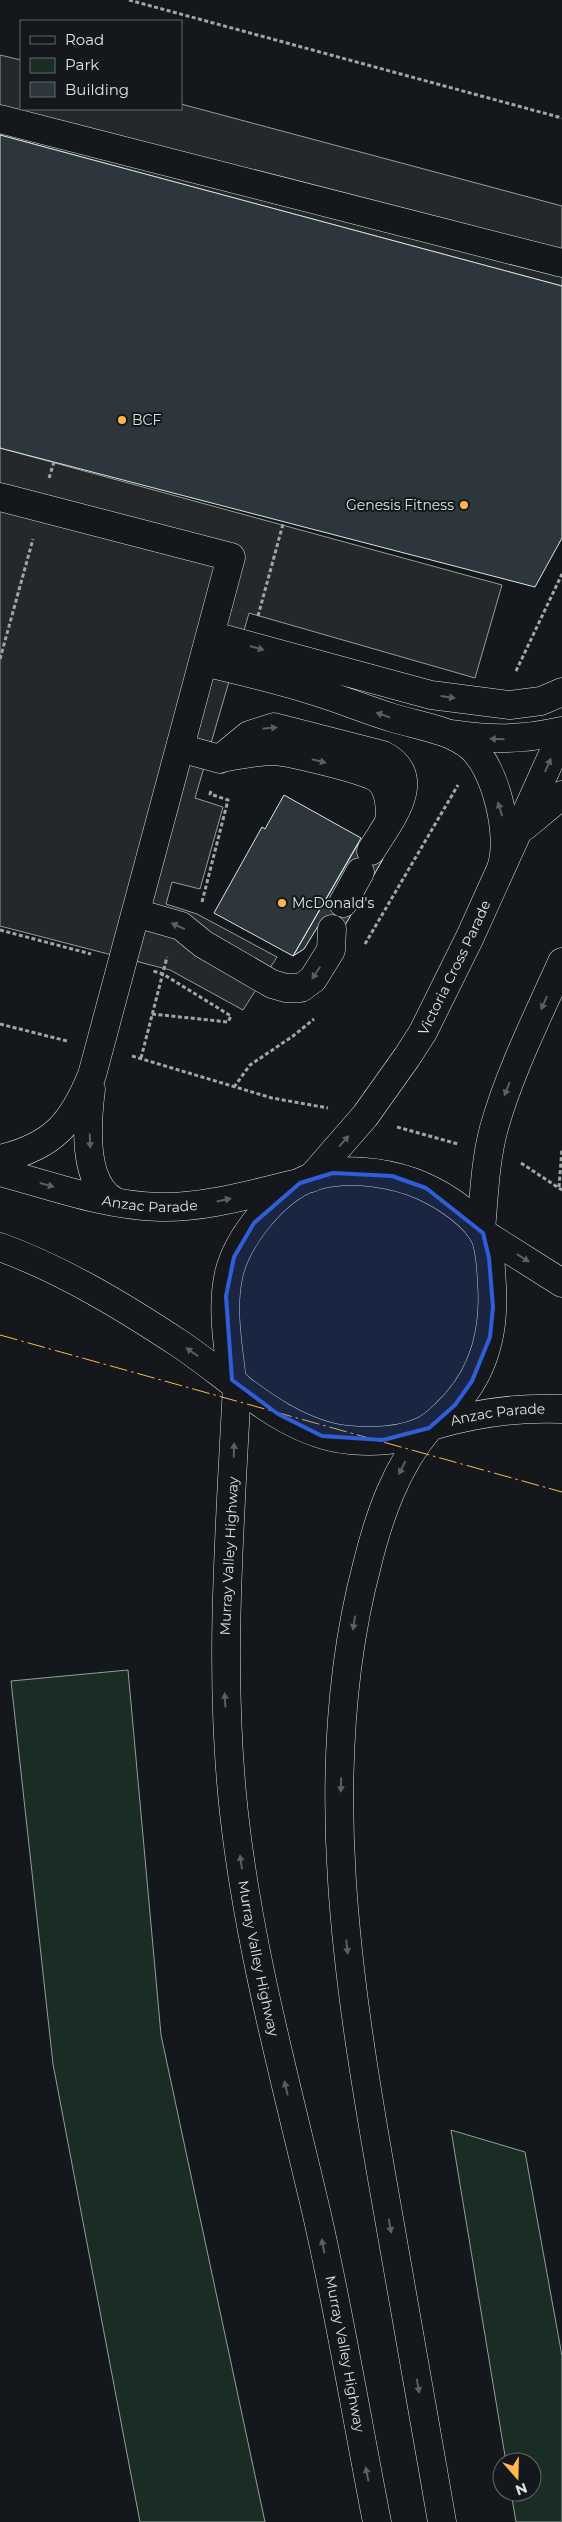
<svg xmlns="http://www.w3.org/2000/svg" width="562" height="2522" viewBox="0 0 562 2522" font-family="Montserrat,sans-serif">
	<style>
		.green { fill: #1a2d24; stroke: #939e99 }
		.parking { fill: #24282b; stroke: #939e99 }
		.building { fill: #2c363c; stroke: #d8e6dc }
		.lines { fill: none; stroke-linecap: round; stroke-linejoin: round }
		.minor-casing { stroke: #d8e6dc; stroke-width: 29 }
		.major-casing { stroke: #d8e6dc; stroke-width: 29 }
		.path { stroke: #9da8a2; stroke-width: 3; stroke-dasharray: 4 2.5; stroke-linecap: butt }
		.minor { stroke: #14181c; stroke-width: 28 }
		.major { stroke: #14181c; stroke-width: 28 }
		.power { stroke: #ffb74d; stroke-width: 1; stroke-dasharray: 18 4 2.5 4; stroke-linecap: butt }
		.oneway { fill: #59605f }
		.marked { fill: #305dd8; fill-opacity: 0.2; stroke: #305dd8; stroke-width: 4; stroke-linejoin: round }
		.poi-dot { fill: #ffb74d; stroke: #14181c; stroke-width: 2 }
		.labels { text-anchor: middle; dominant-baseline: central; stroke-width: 4; stroke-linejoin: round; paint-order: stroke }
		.poi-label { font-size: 14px; fill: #d8e6dc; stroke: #14181c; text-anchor: start }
		.street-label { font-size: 14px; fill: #d8e6dc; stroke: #14181c }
	</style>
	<rect width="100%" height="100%" fill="#14181c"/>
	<path class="green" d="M128,1670l33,365 104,487h-125l-87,-458 -42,-383z
		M451,2130l74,22 37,204v166h-46l-5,-30h21v-30h-26z"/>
	<path class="parking" d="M0,55l21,5v49h160v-5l381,102v80l-562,-151z
		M0,448l502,137 -27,93 -226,-65 -54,185 28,9 -23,82 -28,-7 -6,22 31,10 80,43 -34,53 -73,-40 -170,-44z"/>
	<path class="building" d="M0,135l562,151v252l-27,49 -535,-139z
		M284,795l77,43 -68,118 -79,-43 48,-86 3,2z
		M358,844l25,15 -43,75 -20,-11 -16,26 -11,7z"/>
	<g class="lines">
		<g class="minor-casing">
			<path id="minor" d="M0,119l562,144
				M0,497l231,60 -139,518c-20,49 -39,71 -92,84
				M210,635l221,60 79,10 31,-4 21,-9
				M203,662c38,9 77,18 114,30 26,8 50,18 76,26 26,8 56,11 78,29 25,22 40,87 31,118
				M452,734c41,6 70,6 110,-3
				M180,748l40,11 29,-24 25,-8 109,28c44,23 5,67 -12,96
				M221,758c18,-3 36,-7 53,-7 16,1 92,19 104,28 11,8 13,29 11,42
				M343,903l17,-31
				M136,913l45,13 22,18 69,40 14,4h15l12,-9 18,-29 1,-21
				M91,1089c-4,32 -9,93 23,112"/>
		</g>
		<g class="major-casing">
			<g id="major">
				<path d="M525,826l37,-31"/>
				<path id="s1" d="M0,1172c52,14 106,34 160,35 45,1 91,-13 135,-23"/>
				<path id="s2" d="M311,1178l54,-62 42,-59 16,-25 47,-95 92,-203"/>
				<path d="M481,1230c3,-33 4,-69 13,-102 16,-57 44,-112 68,-166"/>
				<path d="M483,1233l79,50"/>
				<path d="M0,1247c63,23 124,60 180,97 51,34 106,91 170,96 23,2 51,1 73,-9 9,-4 15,-10 22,-17 37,-34 50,-79 47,-128 -1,-16 -1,-41 -10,-55 -15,-22 -45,-40 -69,-49 -31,-11 -70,-15 -101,-5 -36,12 -74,60 -83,96 -8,35 -1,72 3,107"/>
				<path id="s3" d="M237,1385c-7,143 -19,284 -3,428 15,136 52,269 83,402 23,101 40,205 60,307"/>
				<path id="s4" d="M435,1425c42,-12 83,-18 127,-16"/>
				<path d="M429,1428c-33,39 -50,88 -62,137 -54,204 -19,420 17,625 19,110 39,221 58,332"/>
			</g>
		</g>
		<path class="path" d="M129,0l433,118
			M49,478l5,-16
			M258,616l25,-92
			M0,659l33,-120
			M516,671l46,-97
			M202,902l26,-102 -18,-6 1,-3
			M0,930l91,24
			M365,944l93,-159
			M152,1014l76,8 3,-6 -68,-42 -10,-3
			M0,1024l67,17
			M132,1056l140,42 56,10
			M141,1058l26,-101
			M234,1087l16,-22 43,-29 21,-17
			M397,1127l61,17
			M521,1163l41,27
			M559,1187l3,-38"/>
		<use href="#minor" class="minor"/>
		<use href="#major" class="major"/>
		<path class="power" d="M0,1335l562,157"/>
	</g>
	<defs><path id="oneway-solid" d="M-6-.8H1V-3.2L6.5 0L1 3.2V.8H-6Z" transform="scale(1.25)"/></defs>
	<g class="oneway">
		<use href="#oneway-solid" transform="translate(257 648) rotate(16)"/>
		<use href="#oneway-solid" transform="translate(448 697) rotate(8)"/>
		<use href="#oneway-solid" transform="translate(383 715) rotate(-161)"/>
		<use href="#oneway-solid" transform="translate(270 728) rotate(-6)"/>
		<use href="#oneway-solid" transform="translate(497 739) rotate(-179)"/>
		<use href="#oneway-solid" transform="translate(319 761) rotate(14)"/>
		<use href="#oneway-solid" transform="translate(548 765) rotate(-66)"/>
		<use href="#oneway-solid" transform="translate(500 809) rotate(-107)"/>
		<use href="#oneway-solid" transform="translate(178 926) rotate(-156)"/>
		<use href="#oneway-solid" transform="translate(316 973) rotate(124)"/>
		<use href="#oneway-solid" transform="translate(544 1003) rotate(114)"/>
		<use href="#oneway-solid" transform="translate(507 1089) rotate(111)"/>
		<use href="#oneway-solid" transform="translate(90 1141) rotate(88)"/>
		<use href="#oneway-solid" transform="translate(344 1141) rotate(-48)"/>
		<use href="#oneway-solid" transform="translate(47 1185) rotate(15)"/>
		<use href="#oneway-solid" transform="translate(224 1200) rotate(-12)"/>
		<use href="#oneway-solid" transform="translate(523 1258) rotate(32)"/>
		<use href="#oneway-solid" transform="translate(192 1352) rotate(-145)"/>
		<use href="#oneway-solid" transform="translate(234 1450) rotate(-88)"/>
		<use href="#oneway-solid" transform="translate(402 1468) rotate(117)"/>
		<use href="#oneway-solid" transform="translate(354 1623) rotate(99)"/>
		<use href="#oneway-solid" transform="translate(225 1700) rotate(-93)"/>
		<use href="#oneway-solid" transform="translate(341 1785) rotate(91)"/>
		<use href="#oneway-solid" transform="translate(241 1862) rotate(-98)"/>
		<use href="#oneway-solid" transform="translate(347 1947) rotate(84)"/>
		<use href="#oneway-solid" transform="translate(286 2088) rotate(-103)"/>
		<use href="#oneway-solid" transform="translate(390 2226) rotate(80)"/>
		<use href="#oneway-solid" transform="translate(323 2246) rotate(-101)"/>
		<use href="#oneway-solid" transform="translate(418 2386) rotate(80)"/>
		<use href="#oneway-solid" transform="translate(367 2474) rotate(-101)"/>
	</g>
	<path class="marked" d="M333,1173l59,3 34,12 57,45 6,25 4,49 -3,30 -18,44 -17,24 -26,23 -46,12 -61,-4 -44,-22 -46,-34 -6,-84 8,-39 20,-34 46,-40z"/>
	<g class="poi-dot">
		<circle cx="122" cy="420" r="5"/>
		<circle cx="464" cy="505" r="5"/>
		<circle cx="282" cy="903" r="5"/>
	</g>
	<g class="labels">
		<g class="poi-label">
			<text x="132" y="420">BCF</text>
			<text x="454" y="505" text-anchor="end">Genesis Fitness</text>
			<text x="292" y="903">McDonald's</text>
		</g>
		<g class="street-label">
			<text stroke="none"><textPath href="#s2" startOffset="256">Victoria Cross Parade</textPath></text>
			<text stroke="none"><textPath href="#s1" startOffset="154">Anzac Parade</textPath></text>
			<text stroke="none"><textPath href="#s4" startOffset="64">Anzac Parade</textPath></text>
			<text transform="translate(229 1556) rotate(-87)">Murray Valley Highway</text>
			<text stroke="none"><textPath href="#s3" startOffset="576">Murray Valley Highway</textPath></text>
			<text stroke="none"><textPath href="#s3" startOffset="981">Murray Valley Highway</textPath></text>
		</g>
	</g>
	<rect x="20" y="20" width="162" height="90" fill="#14181c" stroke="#626a69"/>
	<rect x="30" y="36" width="25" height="8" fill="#14181c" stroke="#626a69"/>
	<text x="65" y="45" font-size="15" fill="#d8e6dc">Road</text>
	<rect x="30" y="58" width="25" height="15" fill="#1a2d24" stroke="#626a69"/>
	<text x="65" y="70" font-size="15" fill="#d8e6dc">Park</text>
	<rect x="30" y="82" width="25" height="15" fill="#2c363c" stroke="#626a69"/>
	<text x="65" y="95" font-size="15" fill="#d8e6dc">Building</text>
	<g transform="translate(517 2477) rotate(160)"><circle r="24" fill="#14181c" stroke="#626a69"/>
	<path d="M0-4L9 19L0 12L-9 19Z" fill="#ffb74d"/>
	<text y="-8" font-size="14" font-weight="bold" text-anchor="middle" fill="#d8e6dc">N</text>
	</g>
</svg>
